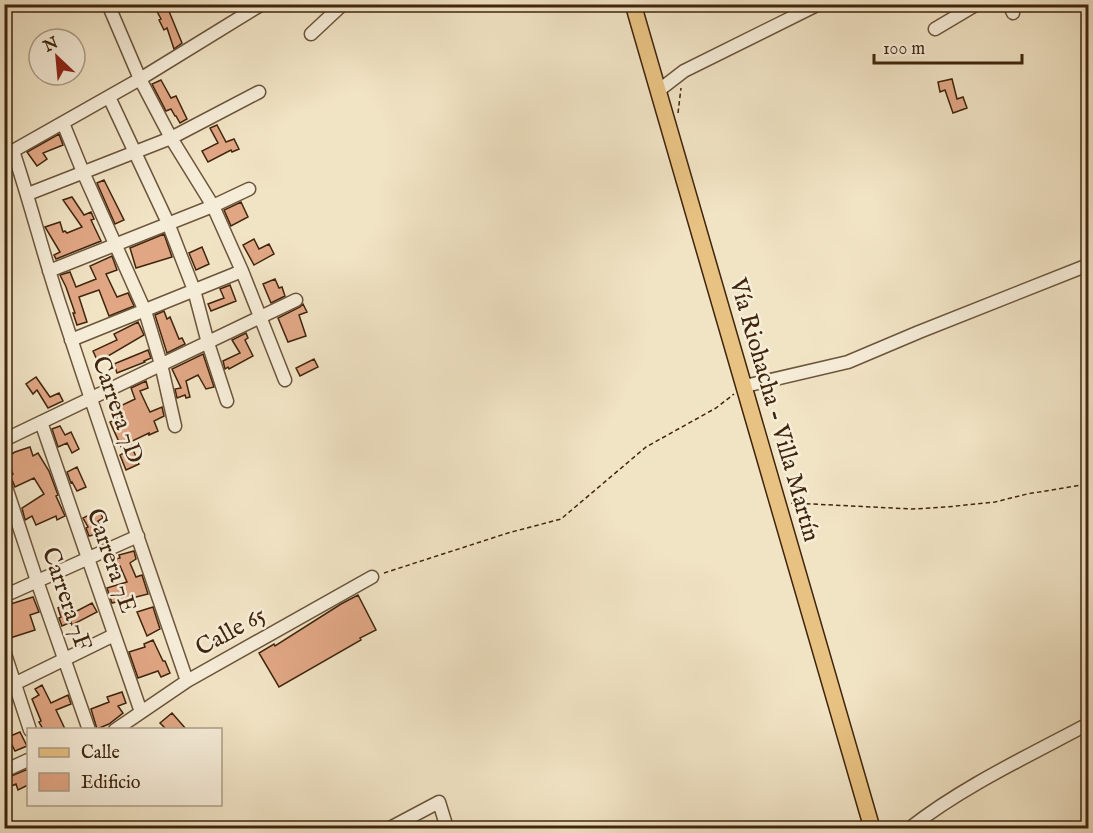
<svg xmlns="http://www.w3.org/2000/svg" width="1093" height="833" viewBox="0 0 1093 833" font-family="'IM FELL English',serif">
	<style>
		.building { fill: #e1a785; stroke: #40250d; stroke-width: 1.5 }
		.lines { fill: none; stroke-linecap: round; stroke-linejoin: round }
		.minor-casing { stroke: #6c553b; stroke-width: 15 }
		.major-casing { stroke: #40250d; stroke-width: 18 }
		.path { stroke: #40250d; stroke-width: 1.5; stroke-dasharray: 4.5 3; stroke-linecap: butt }
		.minor { stroke: #f6edd9; stroke-width: 12 }
		.major { stroke: #e8c282; stroke-width: 15 }
		.labels { text-anchor: middle; dominant-baseline: central; stroke-width: 5; stroke-linejoin: round; paint-order: stroke }
		.street-label { font-size: 24px; fill: #40250d; stroke: #f6edd9 }
	</style>
	<rect width="100%" height="100%" fill="#f1e4c5"/>
	<filter id="stains"><feTurbulence type="fractalNoise" baseFrequency=".00333" numOctaves="4"/><feColorMatrix values="0 0 0 0 .2 0 0 0 0 .09 0 0 0 0 .02 0 0 0 .5 -.17"/></filter>
	<radialGradient id="worn" r=".72"><stop offset=".6" stop-color="#630" stop-opacity="0"/><stop offset="1" stop-color="#630" stop-opacity=".3"/></radialGradient>
	<path class="building" d="M153,4h13l16,39 -8,6 -7,-21 -3,2 -5,-10 2,-1z
		M952,79l5,20 6,-2 4,11 -14,5 -8,-23 -5,2 -2,-10z
		M161,80l10,18 5,-2 11,23 -7,4 -4,-7h-1l-4,-7 -5,2 -14,-27z
		M217,125l9,17 8,-3 5,10 -7,3 -1,-2 -23,12 -6,-11 16,-8 -8,-15z
		M59,134l4,11 -20,8 4,6 -10,7 -10,-14z
		M104,180l20,40 -9,4 -18,-41z
		M72,197l12,18 7,-3 3,7 -3,1 10,21 -45,18 -2,-4 6,-3 -15,-25 15,-5 3,10 2,-1 2,2 15,-6 -19,-27z
		M241,202l7,15 -17,9 -7,-16z
		M164,234l8,23 -36,11 -6,-20z
		M254,239l5,10 10,-5 5,10 -20,11 -11,-20z
		M202,247l7,17 -13,6 -7,-17z
		M112,256l5,14 -11,4 11,23 11,-4 6,13 -25,10 -10,-26 -20,7 8,25 -10,3 -4,-12h2l-9,-26 -6,-12 10,-3 6,15 20,-8 -6,-13z
		M275,279l4,9 3,-1 3,9 -14,7 -8,-19z
		M230,285l6,16 -25,10 -3,-7 16,-6 -4,-9z
		M303,304l4,8 -8,3 7,21 -18,6 -10,-24 22,-11z
		M164,311l3,8 3,-2 9,22 3,-1 3,6 -18,9 -12,-38z
		M138,322l6,13 -46,27 -5,-11 24,-11 -3,-6z
		M246,333l2,5 -3,2 8,16 -24,13 -1,-2 -3,2 -2,-8 17,-8 -8,-13z
		M148,350l3,8 -7,3 1,1 -28,11 -3,-9z
		M203,354l11,33 -8,2 -8,-14 -12,6 4,16 -4,1 -1,-3 -8,3 -2,-9 6,-1 -9,-19z
		M314,359l4,8 -18,9 -4,-8z
		M36,377l14,20 9,-4 4,8 -15,7 -11,-18 -4,4 -7,-10z
		M146,381l2,7 -8,3 7,15 3,6 12,-5 2,9 -10,5 4,10 -9,4v-2l-19,9 9,22 -13,6 -6,-15 4,-2 -14,-31 8,-4 -4,-9 21,-10 -4,-11z
		M60,426l5,9 6,-3 8,17 -7,4 -5,-10 -9,4 -6,-18z
		M30,447l3,9 5,-3 11,18 9,24 -2,1 9,20 -8,4 -1,-4 -20,9 -4,-9 -7,4 -3,-12 22,-14 -10,-16 -19,9 -5,-12 3,-1 -8,-16 10,-6z
		M77,467l9,20 -9,4 -5,-9 -1,1 -4,-11z
		M99,510l4,8 -5,3 3,12 -12,3 -3,-8 2,-1 -5,-9z
		M134,551l2,8 -6,4 6,14 6,-2 6,19 -36,9 -5,-15 20,-6 -7,-16 -11,3 -2,-8 13,-3 -1,-3z
		M67,593l7,18 1,1 17,-9 5,9 -25,13 -1,-3 -9,4 -3,-8 2,-1 -3,-9 4,-2 -4,-9z
		M358,595l18,35 -16,8 1,2 -82,47 -20,-34 15,-9 1,2 66,-42z
		M33,597l6,15 -9,3 5,15 -28,9 -3,-7v-26z
		M153,607l7,22 -13,7 -10,-24z
		M153,640l10,21h2l5,12 -9,4 -3,-6 -20,7 -9,-26 16,-5 -1,-3z
		M42,685l9,18 17,-8 3,9 -15,6 9,19h-22l-4,-7 2,-1 -9,-22 7,-4 -4,-6z
		M122,692l4,11 -8,3 5,7 -14,11 -12,5 -6,-20 18,-7 -2,-5z
		M172,713l14,16h-20l-6,-6z
		M20,732l7,14 -12,5 -7,-14z
		M28,769v16l-10,5 -2,-6 -12,5v-10z"/>
	<g class="lines">
		<g class="minor-casing">
			<path id="minor" d="M108,4l32,75 31,59 42,68 29,65 43,109
				M1009,4l4,9
				M935,29l42,-25
				M311,34l32,-30
				M658,91l26,-20 135,-67
				M109,97l59,126 26,67 14,53 19,58
				M63,123l20,49 62,139 16,53 14,62
				M13,151c18,53 31,107 49,160 40,124 83,247 125,370
				M4,156l136,-77 122,-75
				M28,194l143,-56 88,-46
				M49,271l164,-65 36,-17
				M71,340l171,-69
				M745,386l103,-24 71,-30 169,-67
				M41,422l100,290
				M4,440l292,-140
				M4,481l33,100 52,149
				M4,596l134,-60
				M4,651l26,79
				M4,689l110,-54
				M115,730l72,-49 185,-104
				M4,771l24,-11
				M390,828l49,-26 8,26
				M910,828c52,-41 120,-73 178,-104"/>
		</g>
		<g class="major-casing">
			<path id="major" d="M633,4l239,824"/>
		</g>
		<path class="path" d="M678,113l3,-25
			M791,503l121,6 35,-2 48,-5 32,-8 61,-10
			M384,573l124,-40 53,-14 85,-72 70,-39 18,-14"/>
		<use href="#minor" class="minor"/>
		<use href="#major" class="major"/>
	</g>
	<g class="labels">
		<g class="street-label">
			<text transform="translate(117 410) rotate(71)">Carrera 7D</text>
			<text transform="translate(774 410) rotate(74)">Vía Riohacha - Villa Martín</text>
			<text transform="translate(111 561) rotate(71)">Carrera 7E</text>
			<text transform="translate(66 599) rotate(71)">Carrera 7F</text>
			<text transform="translate(231 632) rotate(-29)">Calle 65</text>
		</g>
	</g>
	<rect width="1093" height="833" fill="none" stroke="#f1e4c5" stroke-width="24"/>
	<rect x="6" y="6" width="1081" height="821" fill="none" stroke="#40250d" stroke-width="3"/>
	<rect x="12" y="12" width="1069" height="809" fill="none" stroke="#40250d" stroke-width="1.5"/>
	<rect x="27" y="728" width="195" height="78" fill="#f6edd9" stroke="#ad9d87" stroke-width="1.5"/>
	<rect x="39" y="748" width="30" height="9" fill="#e8c282" stroke="#ad9d87" stroke-width="1.5"/>
	<text x="81" y="758" font-size="18" fill="#40250d">Calle</text>
	<rect x="39" y="773" width="30" height="18" fill="#e1a785" stroke="#ad9d87" stroke-width="1.5"/>
	<text x="81" y="788" font-size="18" fill="#40250d">Edificio</text>
	<g transform="translate(57 57) rotate(334)"><circle r="28" fill="#f6edd9" stroke="#ad9d87" stroke-width="1.5"/>
	<path d="M0-4.5L10 22L0 15L-10 22Z" fill="#8f2418"/>
	<text y="-9" font-size="16" font-weight="bold" text-anchor="middle" fill="#40250d">N</text>
	</g>
	<path d="M874 54v9h148v-9" fill="none" stroke="#40250d" stroke-width="3"/>
	<text x="883" y="54" font-size="18" fill="#40250d" stroke="#f6edd9" stroke-width="4.5" paint-order="stroke">100 m</text>
	<rect width="100%" height="100%" filter="url(#stains)"/>
	<rect width="100%" height="100%" fill="url(#worn)"/>
</svg>
